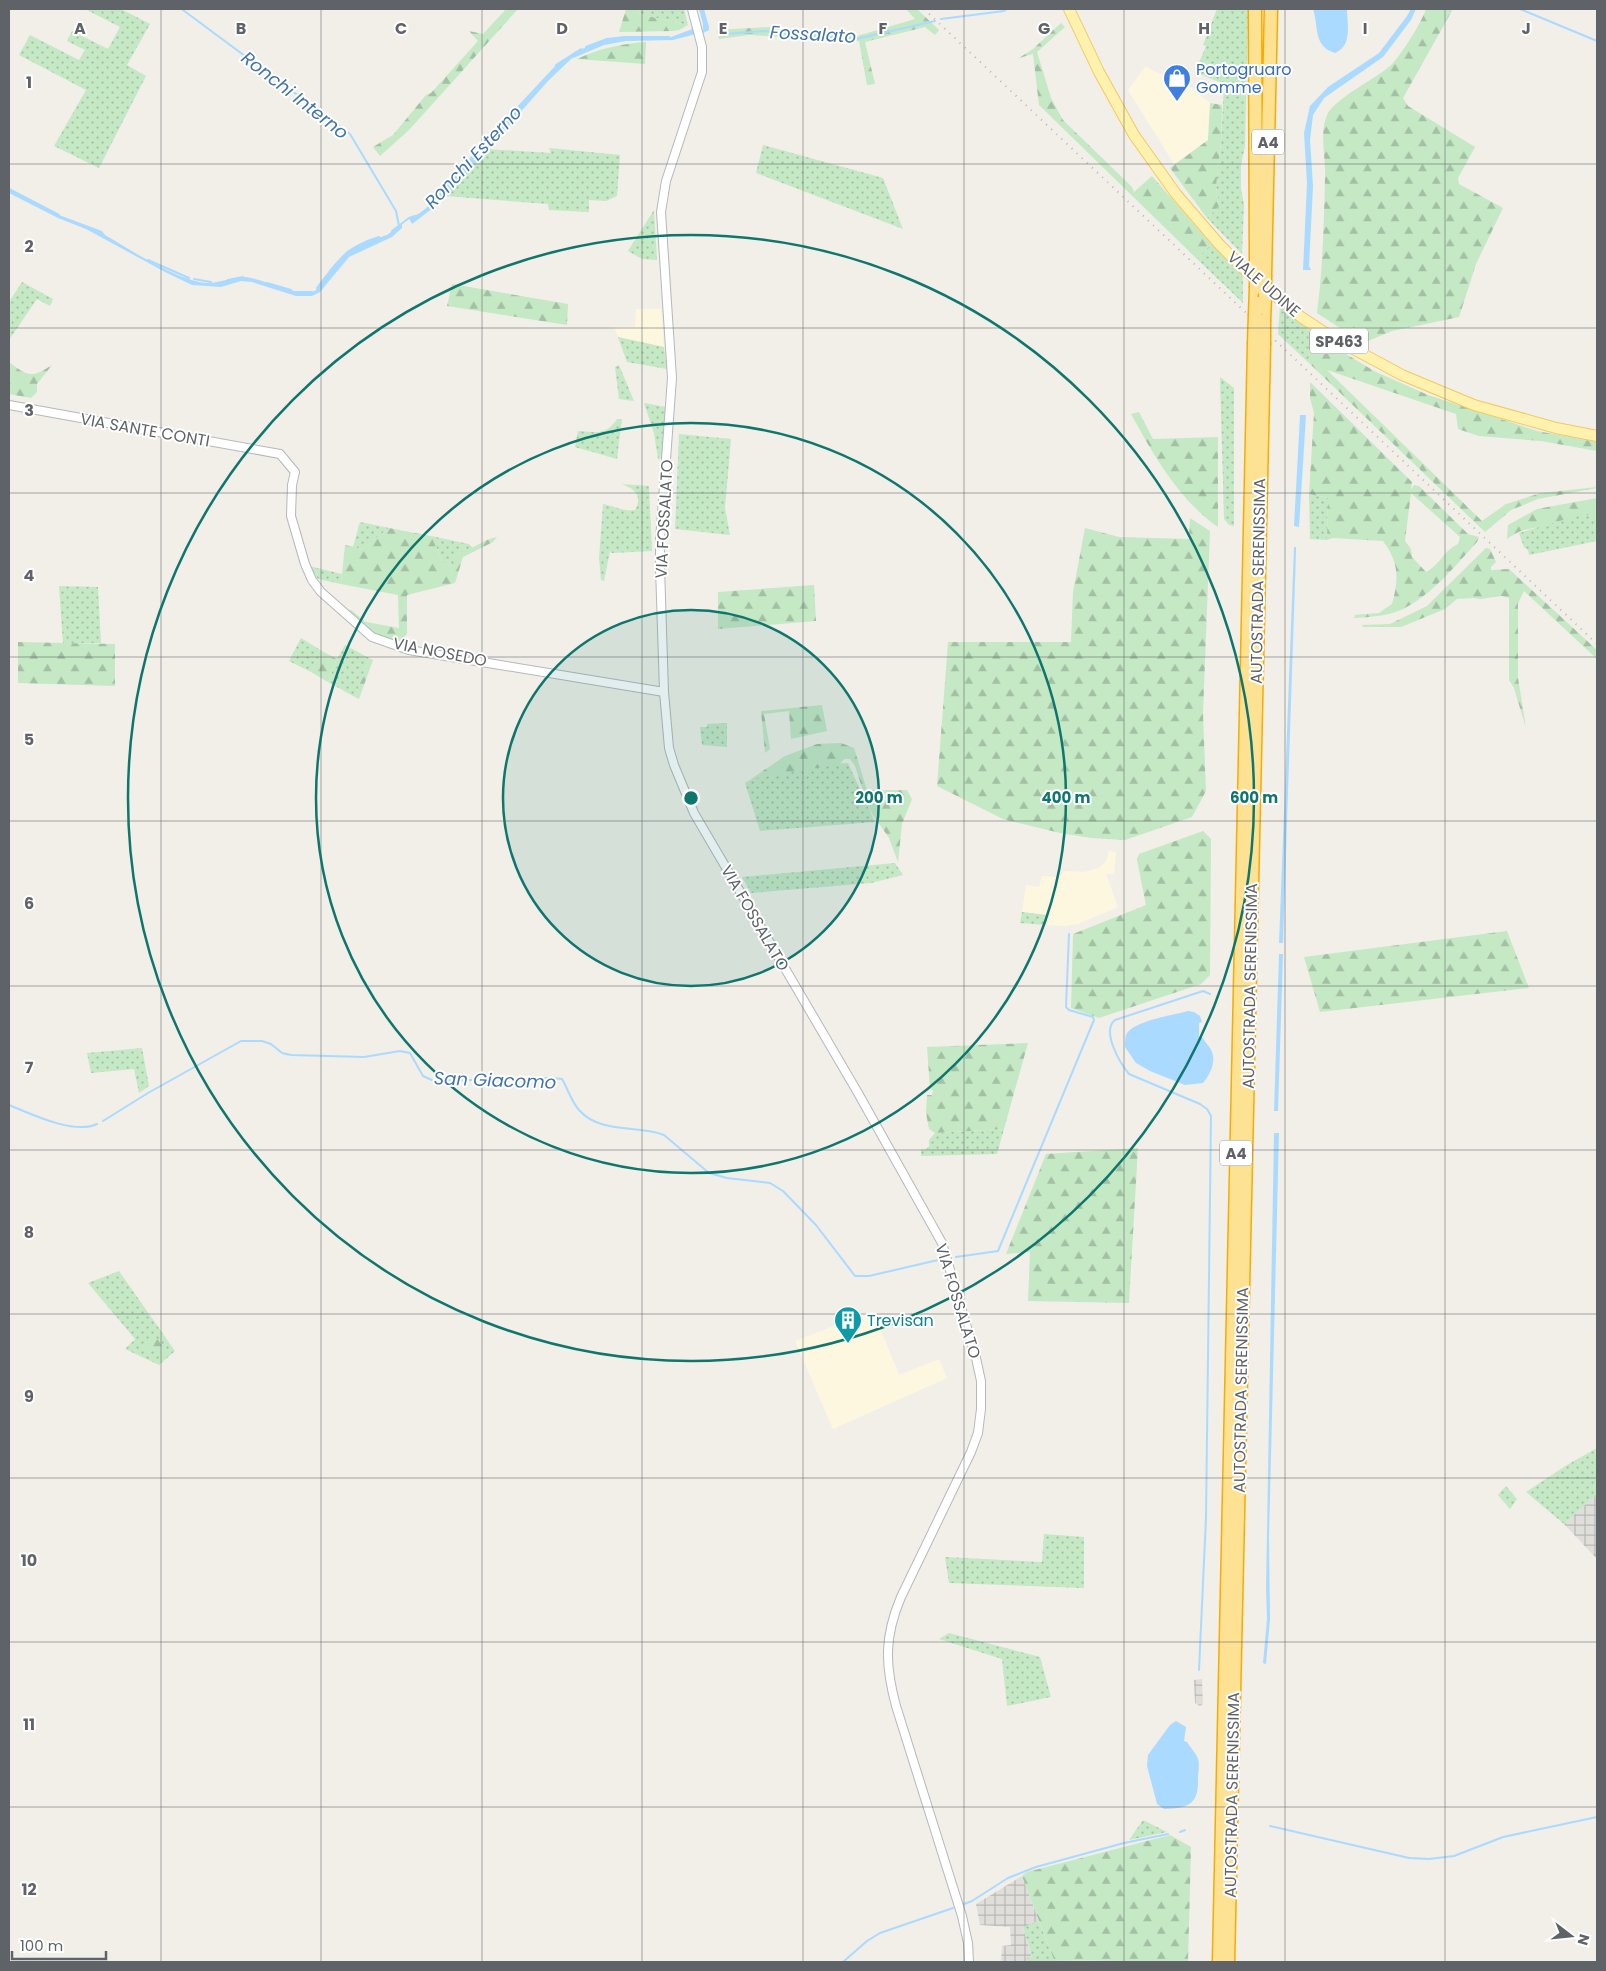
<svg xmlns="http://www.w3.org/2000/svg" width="1606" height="1971" viewBox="0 0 1606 1971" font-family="Poppins,sans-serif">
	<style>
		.commercial { fill: #fef7e0 }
		.industrial { fill: url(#industrial-grid) }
		.green { fill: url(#green-dots) }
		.forest { fill: url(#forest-firs); fill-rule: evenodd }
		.water { fill: #aadaff }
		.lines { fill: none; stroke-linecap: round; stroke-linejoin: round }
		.stream { stroke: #aadaff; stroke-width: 2 }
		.tertiary-casing { stroke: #b5b8bc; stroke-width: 10 }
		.primary-casing { stroke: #f2c960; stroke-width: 12 }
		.motorway-casing { stroke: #f9ab00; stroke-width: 15 }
		.tertiary { stroke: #fff; stroke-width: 8 }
		.primary { stroke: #fff2af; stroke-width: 10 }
		.motorway { stroke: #fde293; stroke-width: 12 }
		.rail { stroke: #b6b7b8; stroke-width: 2; stroke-dasharray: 1 6; stroke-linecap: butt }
		.motorway-bridge-casing { stroke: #f9ab00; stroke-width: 15; stroke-linecap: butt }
		.motorway-bridge { stroke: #fde293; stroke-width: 12 }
		.grid { fill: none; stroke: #5f6368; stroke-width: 1; stroke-opacity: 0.55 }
		.ring { fill: none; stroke: #0f766e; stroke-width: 2.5 }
		.labels { text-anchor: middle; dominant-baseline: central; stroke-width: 4; stroke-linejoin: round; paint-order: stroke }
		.shield { fill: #fff; stroke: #8f9295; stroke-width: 1 }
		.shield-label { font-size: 15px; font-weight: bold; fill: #5f6368 }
		.shop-label { font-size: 16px; fill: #366cbe; stroke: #fff; text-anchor: start }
		.street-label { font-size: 16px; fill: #5f6368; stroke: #fff }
		.culture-label { font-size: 16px; fill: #0d838f; stroke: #fff; text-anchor: start }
		.water-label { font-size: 18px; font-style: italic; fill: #4174aa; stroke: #fff }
		.grid-label { font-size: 16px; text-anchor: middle; font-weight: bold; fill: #5f6368; stroke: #fff; stroke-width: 4; stroke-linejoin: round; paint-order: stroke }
		.centre { fill: #0f766e; stroke: #fff; stroke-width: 2.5 }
		.ring-label { font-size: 15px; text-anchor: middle; font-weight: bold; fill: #0f766e; stroke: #fff; stroke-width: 4; stroke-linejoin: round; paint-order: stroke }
	</style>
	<defs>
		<pattern id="industrial-grid" width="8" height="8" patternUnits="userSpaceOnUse" patternTransform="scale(1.25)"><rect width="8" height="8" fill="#e0deda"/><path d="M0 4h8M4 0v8" fill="none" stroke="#b9b8b5"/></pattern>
		<pattern id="green-dots" width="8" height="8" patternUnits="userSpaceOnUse" patternTransform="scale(1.25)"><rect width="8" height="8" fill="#c5e8c5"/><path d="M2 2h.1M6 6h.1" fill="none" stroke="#a3c0a4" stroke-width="1.8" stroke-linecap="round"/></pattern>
		<pattern id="forest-firs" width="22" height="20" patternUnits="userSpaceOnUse" patternTransform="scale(1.25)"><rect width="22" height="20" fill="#c5e8c5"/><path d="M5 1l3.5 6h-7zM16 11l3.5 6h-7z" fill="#a3c0a4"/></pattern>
	</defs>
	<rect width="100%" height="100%" fill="#f1efe8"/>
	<path class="commercial" d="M1146,66l7,5 14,5 1,-3 7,2 35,28 -2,37 -34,24 -46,-74z
		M636,309h25l3,38 -46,-10 -4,-10h21z
		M1109,851l7,1 -2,22h-8l12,33 -40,17 -13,2 -19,-1 1,-10 -25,-3 4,-27 13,2 3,-11 13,1 7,-2 2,-4 20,1 15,-4 7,-7z
		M873,1311l26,64 40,-16 8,19 -114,51 -38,-88z"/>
	<path class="industrial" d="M1597,1494v65l-33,-35z
		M1202,1679l1,25 -3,2 -5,-3 -1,-23z
		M1022,1876l17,45 -16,7 9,30h-4l1,4h-28l1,-16 9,-1 -1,-18 -30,-2 -4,-21z"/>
	<path class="green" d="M85,9h36l29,15 -23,41 19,11 -47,92 -45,-22 32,-56 -67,-35 11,-20 49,25 6,-10 -18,-9 5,-10 36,18 12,-22z
		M639,9h45l4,16 -50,-11z
		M1217,9h31l-3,137 -4,19v23l3,17 -2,49 -35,-36 12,-12 -3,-19 5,-44 3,-59 -29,-12 11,-26 -3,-1z
		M763,145l120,33 20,51 -147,-56z
		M549,148l71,7 -3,41 -11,5 -17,-1v12l-40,-2 -1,-6 -103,-8 42,-47 64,4z
		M654,210l3,50 -15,-1 -14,-8z
		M1211,244l32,31v28l-46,-44z
		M22,282l31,17 -3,7 -13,-7 -28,41v-38z
		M1280,307l35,28 -6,20 1,9 -32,-30z
		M618,337l46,10 3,22 -40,-7z
		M619,365l15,36 -15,-2 -4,-32z
		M1220,377l14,11v138l-5,-1 -5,-6z
		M644,403l22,4 -3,51 -5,1 -4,-26z
		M617,419h5l-5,40 -42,-12 3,-16c19,1 28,5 39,-12z
		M679,434l52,5 -6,69 5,27 -55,-6z
		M622,484l27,2 3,65 -40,2 -2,-2 -6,30 -3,-1 -2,-22 4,-54c10,2 22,8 32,6 8,-14 0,-21 -13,-26z
		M1309,494l19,4 -1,42 -17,-1z
		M1581,514l16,1v26l-68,14 -1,-5 -4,-3 -5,-14z
		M360,522l29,6 -26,21 -10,-2z
		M431,536l38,8 5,5 -16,4 -3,12 -7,2 -4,-3z
		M309,566l33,8 -1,10 -23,-5z
		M59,586l39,1 3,56h-38z
		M301,638l21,13 -11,21 -22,-11z
		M345,645l24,13 -14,39 -27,-15 9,-23z
		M727,723v24l-25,-2 -2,-18h7v-3z
		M848,763l27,59 -115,9 -15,-48c23,-16 75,-17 103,-20z
		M895,863l8,12 -32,8 -120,10 -9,-16z
		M1022,912l25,3 -1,10 -26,-2z
		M142,1048l7,38 -10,7 -5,-24 -43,4 -4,-20z
		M1004,1129l-7,25 -76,2v-7l3,1 5,-3v-7l6,-7z
		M119,1271l56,80 -16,14 -34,-16 10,-10 -47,-56z
		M1597,1448v46l-33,30 -38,-32 41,-27z
		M1506,1486l11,13 -7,10 -12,-14z
		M1044,1534l40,3v51l-135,-5 -4,-26 97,5z
		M949,1633l91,24 11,40 -44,9 -5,-47 -63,-20z
		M1143,1820l24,12 -38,8z
		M1039,1921l15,39 60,2h-85l-2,-4 5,-1 -9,-30z"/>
	<path class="forest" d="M506,9h12l-109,121 -29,26 -7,-9 20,-12 33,-40 5,-2 47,-52 -9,-10 14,3z
		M626,9h13l-1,5 50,11 -9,5 -6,1 -54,1z
		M906,9h11l22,21 -4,5 -10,-8 -60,15 10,42 -8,1 -8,-44 -110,-6 -30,4 -2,-9 52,-3 88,9 58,-17z
		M1426,9h27l-50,89 5,8 67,41 -17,31 1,6 44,24 -27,56 -17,53 -67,14 -29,12 -46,-30c6,-46 7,-92 8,-137 1,-20 -6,-42 2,-61 7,-16 48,-36 63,-49 10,-9 32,-44 36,-57z
		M1061,23l4,4 -28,25 14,46 12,22 69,67 2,5 18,-16 59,68 -14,15 -158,-154 -6,-51 -14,4 14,-9z
		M646,42l-1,22 -68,-5c23,-11 44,-15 69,-17z
		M1210,103l12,2 -1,38 -5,44 3,19 -12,12 -37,-50 38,-28z
		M452,284l116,20 -1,21 -120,-19z
		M1315,335l59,36 54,24 109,36 60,11v9l-56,-10 -62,-5 -21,-7 -2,-15 -129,-44 155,151 24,-17 35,-11 56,-6v1l-59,11 -27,11 -26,22 -175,-168 -1,-9z
		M9,362c19,15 23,16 43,3l-15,19v8l-6,6 -22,-4z
		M1310,382l102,100 -1,8 3,-5 5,1 49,48 11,3 -2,5c-22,24 -44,52 -74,67 -15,7 -32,8 -49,9l1,-3 24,-2 13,-9c7,-25 7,-42 -9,-63l-50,-3 -6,2 1,-42 -19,-4 5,-81 -4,-15zM1411,493l49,44 -2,7c-15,7 -17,20 -32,28l-14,-15 -1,-8 -6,-8z
		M1139,412l14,27 65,-2v90c-39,-27 -64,-71 -87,-113z
		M1597,498v17c-21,-1 -34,5 -54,11 -16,4 -20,2 -36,13l1,-14 29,-16z
		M1190,518l20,13 -7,183 3,77 -14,26 -67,23 -34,-2 -31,-5 -57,-14 -66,-33 11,-144h123l2,-50 12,-64 34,9 70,2z
		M389,528l42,8 13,28 4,3 7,-2 -1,-6 4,-6c15,-3 25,-14 39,-16l-4,5 -30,15 -8,26 -48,12v39l-8,8 -23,-6 -28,-23 1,-3h2l15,12 33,6 -1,-33 -57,-11 4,-39 18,4z
		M1486,548l4,1 6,13 -5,5v3l18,-1 88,81v9l-73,-68 -6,12v75l8,50 -12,-40 -5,-8v-82l-7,-2 -22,3 -7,-1 -16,1 -12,10 -44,18h-38l-1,-2 28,-1 37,-18z
		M814,585l2,36 -98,8v-37z
		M18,642l97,2v42l-97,-3z
		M322,651l15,8 -9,23 -17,-10z
		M369,658l4,2 -14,39 -4,-2z
		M822,705l5,26 -36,8 -2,-28 -25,3 6,35 -5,4 -4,-42z
		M841,743l13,5 13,42h40l5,9 -10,25 -4,38 -9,-24 -20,-29 -14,-43 -5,-7h-6l-4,5 -89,15 34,-23 32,-12z
		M1203,831l8,8 -1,136 -9,9 -102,34 -28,-10 2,-74 73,-29 -9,-45 2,-6z
		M1507,931l22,57 -209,24 -16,-55z
		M1028,1043l-24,86 -69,4 -6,-4 -3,-16 1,-18h5l1,-5 -3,-1 -3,-42z
		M1138,1148l-9,155 -101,-2 2,-49 -24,2 40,-100z
		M151,1336c8,2 14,11 18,19l-2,2 -16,-8 -8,3v-8z
		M1170,1835l21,12 -3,115 -134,-2 -32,-84 5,-4z"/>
	<path class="water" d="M699,9h5l5,18v3l-6,3v-9z
		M1313,9h34c0,15 6,36 -12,44 -22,-7 -16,-25 -22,-44z
		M1411,9h5l-5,11 -28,37 -59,41 -11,17 -3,25 3,46 -4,80 2,4h-8l4,-87 -3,-50 6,-27 18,-19 51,-34 28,-37z
		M695,28l1,6 -23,6 -47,1 -22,4 -33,14 -23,22 -98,111 -17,16 -21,16 -3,-6c20,-5 36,-33 49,-47 33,-36 66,-72 99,-107l20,-13 30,-12 18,-2h46z
		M9,189l50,26 43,16 3,4c26,15 71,45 101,48 15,1 31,-9 45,-5 22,5 41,17 64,13l32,-40 15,-8 25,-8 15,-11v4l-10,9 -43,20 -29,35 -8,4h-16l-44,-14 -11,-1 -20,6 -29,-2 -27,-13 -79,-43 -28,-11 -49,-25z
		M1300,415h6l-7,112 -5,-1z
		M1294,547h2v5l-13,391h-4z
		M1279,954h4l-5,157h-4z
		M1188,1011l6,1 6,4 2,6 -3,1v14l4,1c2,5 7,8 9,14 4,10 -2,23 -9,31l-18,2 -35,-14 -14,-8 -11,-16c0,-3 0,-8 1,-12 6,-14 48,-20 62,-24z
		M1274,1133h5l-10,404 1,82 -4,45 -3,-1 4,-44 -1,-30z
		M1176,1721l10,6 -2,14 3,1c3,5 9,11 11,17 2,5 0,14 0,19 1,27 -10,30 -34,31l-7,-5 -10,-38 1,-11 22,-30z"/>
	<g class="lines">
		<path class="stream" d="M1520,9l77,32
			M183,10l167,124 46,77 3,15
			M941,19l63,-8 3,-2
			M719,33l7,1 39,-3 91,8 79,-18
			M586,47l21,-8 18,-2h44
			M556,65l25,-16
			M9,189l50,26
			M392,231l17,-13 6,-2
			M148,260l41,18
			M194,279l17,3
			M228,280l15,-3
			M267,283l24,7
			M317,288c21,-27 27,-40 62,-51
			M296,292h15
			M9,1105c22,9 65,30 88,19
			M103,1121l45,-28 93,-52h21l9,3 11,9 9,2 73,2 36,-6 10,2 13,23 11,5 118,-3 10,1c6,10 9,22 17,31 21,24 59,15 85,25l45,38 18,5 43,5 13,8 33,34 39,51h14l69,-16
			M956,1257l42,-6 96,-231 -1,-3 -24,-7 -3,-3 3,-73
			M1199,1670l7,-152 5,-402 -4,-7 -7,-5 -71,-30c-9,-11 -28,-43 -14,-54l88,-29 7,3
			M1270,1826l139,32 20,1 25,-3 49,-19 94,-20
			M1180,1832l5,-2
			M964,1904l8,-3 36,-23 28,-11 88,-24 44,-9
			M843,1962l24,-21 13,-8 73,-25"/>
		<g class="tertiary-casing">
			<path id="tertiary" d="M692,9l10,38v25l-36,109 -5,31 11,166 -12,162v27l4,125 5,56 5,17 20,48 164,280 84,150 34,115 5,23v28l-3,24 -7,19 -70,145c-17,40 -16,68 -5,109l66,210 6,27 1,19
				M9,405l271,49 15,18 -3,13 -1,31 14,48 7,16 9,12 51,45 37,13 255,42"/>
		</g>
		<g class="primary-casing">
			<path id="primary" d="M1069,9l30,63 35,63 42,59 43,50 27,27 55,46 32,21 69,37 72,30 82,23 41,8"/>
		</g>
		<g class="motorway-casing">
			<path id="motorway" d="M1255,9l1,261
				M1265,275l6,-266
				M1255,314l1,-26
				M1264,320l1,-23
				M1219,1962l35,-1618
				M1228,1962l36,-1617"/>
		</g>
		<use href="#tertiary" class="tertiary"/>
		<use href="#primary" class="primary"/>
		<use href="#motorway" class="motorway"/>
		<path class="rail" d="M924,9l673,635"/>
		<g class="motorway-bridge-casing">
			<path id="motorway-bridge" d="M1256,288v-18
				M1265,297v-22
				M1254,344l1,-30
				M1264,345v-25"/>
		</g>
		<use href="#motorway-bridge" class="motorway-bridge"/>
	</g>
	<path class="grid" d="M161,9v1953M321,9v1953M482,9v1953M642,9v1953M803,9v1953M964,9v1953M1124,9v1953M1285,9v1953M1445,9v1953M9,164h1588M9,328h1588M9,493h1588M9,657h1588M9,821h1588M9,986h1588M9,1150h1588M9,1314h1588M9,1478h1588M9,1642h1588M9,1807h1588"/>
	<circle cx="691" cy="798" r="188" fill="#0f766e" fill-opacity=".12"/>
	<g class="ring">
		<circle cx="691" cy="798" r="188"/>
		<circle cx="691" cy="798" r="375"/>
		<circle cx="691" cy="798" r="563"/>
	</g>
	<defs>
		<g id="shop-pin" transform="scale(1.4375)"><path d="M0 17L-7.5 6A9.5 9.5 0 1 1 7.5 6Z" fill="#3f7fe0" stroke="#fff"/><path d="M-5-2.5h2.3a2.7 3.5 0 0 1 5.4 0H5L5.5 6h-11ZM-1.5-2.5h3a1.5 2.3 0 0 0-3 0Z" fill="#fff"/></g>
		<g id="building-pin" transform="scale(1.4375)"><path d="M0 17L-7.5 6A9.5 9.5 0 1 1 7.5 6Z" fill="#0f9aa8" stroke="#fff"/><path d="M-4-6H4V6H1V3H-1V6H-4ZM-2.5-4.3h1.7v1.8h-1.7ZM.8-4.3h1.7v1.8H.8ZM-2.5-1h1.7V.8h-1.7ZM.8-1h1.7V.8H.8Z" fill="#fff"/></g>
	</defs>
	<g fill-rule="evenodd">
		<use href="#shop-pin" x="1177" y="78"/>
		<use href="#building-pin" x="848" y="1320"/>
	</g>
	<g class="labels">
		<g class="shield">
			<rect x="1252" y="129.5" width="32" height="25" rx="4"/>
			<rect x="1310" y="328.5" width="58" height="25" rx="4"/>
			<rect x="1220" y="1140.5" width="32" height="25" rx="4"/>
		</g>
		<g class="shield-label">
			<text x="1268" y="142">A4</text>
			<text x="1339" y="341">SP463</text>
			<text x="1236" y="1153">A4</text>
		</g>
		<g class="shop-label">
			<text x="1196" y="69">Portogruaro<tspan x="1196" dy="18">Gomme</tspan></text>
		</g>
		<g class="street-label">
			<text transform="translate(1264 284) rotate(41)">VIALE UDINE</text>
			<text transform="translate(145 430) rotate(10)">VIA SANTE CONTI</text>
			<text transform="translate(664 519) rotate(-87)">VIA FOSSALATO</text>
			<text transform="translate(1258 581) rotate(-89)">AUTOSTRADA SERENISSIMA</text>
			<text transform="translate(440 652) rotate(11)">VIA NOSEDO</text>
			<text transform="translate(755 918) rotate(60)">VIA FOSSALATO</text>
			<text transform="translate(1250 986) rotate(-89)">AUTOSTRADA SERENISSIMA</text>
			<text transform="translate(958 1301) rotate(73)">VIA FOSSALATO</text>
			<text transform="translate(1241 1390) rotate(-89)">AUTOSTRADA SERENISSIMA</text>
			<text transform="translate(1232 1795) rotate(-89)">AUTOSTRADA SERENISSIMA</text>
		</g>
		<g class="culture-label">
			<text x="867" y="1320">Trevisan</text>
		</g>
		<g class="water-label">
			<text transform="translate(813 34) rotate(3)">Fossalato</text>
			<text transform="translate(295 95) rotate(38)">Ronchi Interno</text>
			<text transform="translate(473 157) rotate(-47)">Ronchi Esterno</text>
			<text transform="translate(495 1080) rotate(2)">San Giacomo</text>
		</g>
	</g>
	<g class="grid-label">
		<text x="80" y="34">A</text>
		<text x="241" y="34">B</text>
		<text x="401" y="34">C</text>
		<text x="562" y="34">D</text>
		<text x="723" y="34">E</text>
		<text x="883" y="34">F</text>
		<text x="1044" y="34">G</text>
		<text x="1204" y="34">H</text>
		<text x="1365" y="34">I</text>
		<text x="1526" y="34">J</text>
		<text x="29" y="88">1</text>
		<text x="29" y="252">2</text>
		<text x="29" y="416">3</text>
		<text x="29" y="581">4</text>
		<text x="29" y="745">5</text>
		<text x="29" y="909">6</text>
		<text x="29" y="1073">7</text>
		<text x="29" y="1238">8</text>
		<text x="29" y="1402">9</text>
		<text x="29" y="1566">10</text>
		<text x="29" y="1730">11</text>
		<text x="29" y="1895">12</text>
	</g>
	<circle cx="691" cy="798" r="8" class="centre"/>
	<g class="ring-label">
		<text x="879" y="803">200 m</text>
		<text x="1066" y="803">400 m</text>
		<text x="1254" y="803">600 m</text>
	</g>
	<rect width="1606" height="1971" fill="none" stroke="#5f6368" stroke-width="20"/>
	<g transform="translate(1571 1936) rotate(106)" stroke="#ffffff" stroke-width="4" paint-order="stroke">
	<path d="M0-4L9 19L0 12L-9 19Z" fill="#5f6368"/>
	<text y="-8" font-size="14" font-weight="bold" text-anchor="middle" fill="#5f6368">N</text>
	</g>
	<path d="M12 1951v8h94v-8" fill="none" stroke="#5f6368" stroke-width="2.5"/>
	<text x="20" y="1951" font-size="15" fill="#5f6368" stroke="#ffffff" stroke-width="4" paint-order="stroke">100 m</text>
</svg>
